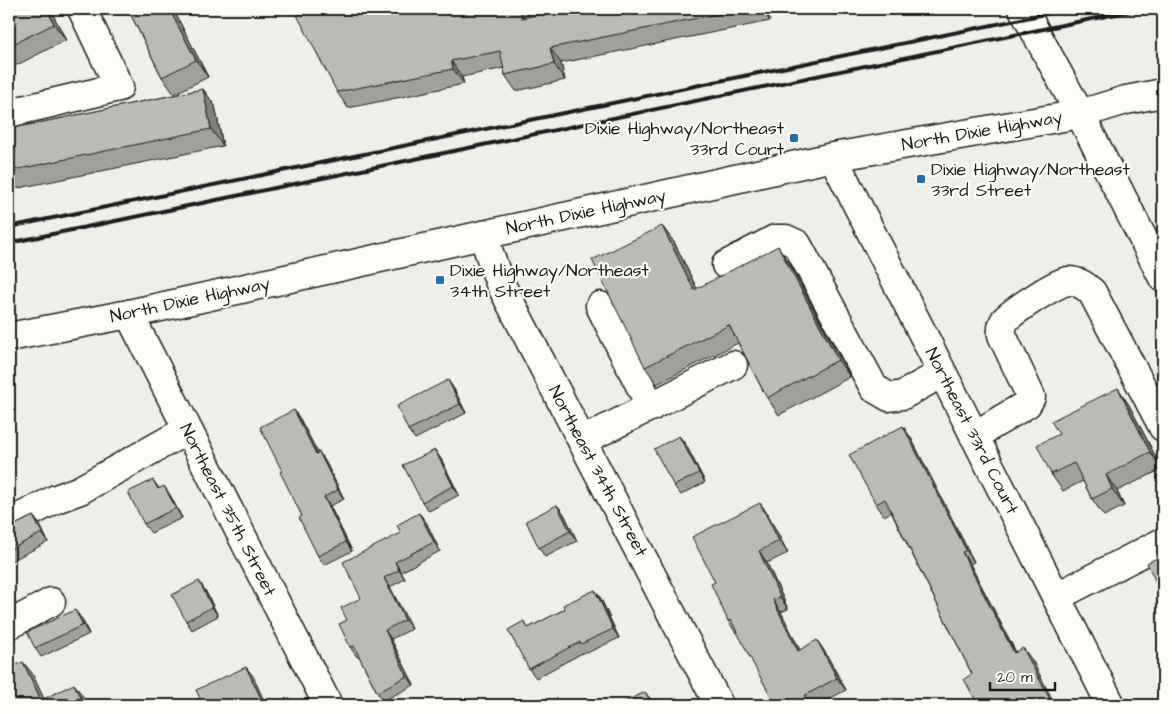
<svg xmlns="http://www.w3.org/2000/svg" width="1172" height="714" viewBox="0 0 1172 714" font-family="'Architects Daughter',sans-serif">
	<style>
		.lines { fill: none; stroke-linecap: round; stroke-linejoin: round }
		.minor-casing { stroke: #1c1c1c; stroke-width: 31 }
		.major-casing { stroke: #1c1c1c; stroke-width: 31 }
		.minor { stroke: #fdfcf7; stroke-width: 28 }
		.major { stroke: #fdfcf7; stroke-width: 28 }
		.rail { stroke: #1c1c1c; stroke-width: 4 }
		.wall { fill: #a1a09d; stroke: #1c1c1c }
		.shaded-wall { fill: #83827f; stroke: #1c1c1c }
		.building { fill: #bbbab6; stroke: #1c1c1c }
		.poi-dot { fill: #1f6fb2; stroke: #fdfcf7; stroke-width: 2 }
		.labels { text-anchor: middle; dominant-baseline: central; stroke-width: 4.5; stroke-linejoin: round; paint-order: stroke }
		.poi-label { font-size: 18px; fill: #1c1c1c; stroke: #fdfcf7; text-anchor: start }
		.street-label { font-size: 18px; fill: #1c1c1c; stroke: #fdfcf7 }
	</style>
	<rect width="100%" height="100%" fill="#f0eeea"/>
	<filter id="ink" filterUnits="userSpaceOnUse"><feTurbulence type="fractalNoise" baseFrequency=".02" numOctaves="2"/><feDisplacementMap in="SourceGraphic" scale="10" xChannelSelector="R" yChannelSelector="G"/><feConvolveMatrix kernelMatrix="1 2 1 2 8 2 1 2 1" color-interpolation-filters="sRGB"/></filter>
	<g filter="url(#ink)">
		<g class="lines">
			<g class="minor-casing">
				<path id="minor" d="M1023,9l57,105 83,164
					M9,113l110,-26 -37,-78
					M833,157l278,548
					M483,235l16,46 220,424
					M726,265l49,-26h11l11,5 77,144 15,9 14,-2 39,-22
					M600,306l51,101
					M129,314l199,391
					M974,436l53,-32 4,-7 -29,-62c-1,-6 0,-10 3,-15 7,-8 53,-39 63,-39 10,0 16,4 24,11l71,135
					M582,441l151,-76
					M9,523l47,-24 24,-9 107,-60
					M1056,597l107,-55
					M9,625l42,-23"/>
			</g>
			<g class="major-casing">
				<path id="major" d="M9,337l120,-23 704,-157 247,-43 46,-14 37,-7"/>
			</g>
			<use href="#minor" class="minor"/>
			<use href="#major" class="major"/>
			<path class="rail" d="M9,227l1061,-218
				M9,243l1131,-234"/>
		</g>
		<path class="wall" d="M9,9h41l16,31 -57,29z
			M128,9h45l35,68 -34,17 -12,-17z
			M331,9h196l2,8 27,-6v-2h211l3,12 -209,42 4,17 -49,11 -11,-16 -1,-7 -42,9 2,7 -116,24 -11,-16z
			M203,89l12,17 8,40 -214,44v-61z
			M674,242l23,47 92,-26 61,114 -71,38 -12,-17 -29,-55 -81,41 -12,-17z
			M1118,388l11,17 33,64 -45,22 7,15 -20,10 -12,-17 -9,-18 -20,10 -12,-17 8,-40z
			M454,389l12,24 -51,26 -7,-9z
			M300,419l18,34 1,-1 6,9 19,38 -14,7 22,45 -28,14 -6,-9 -16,-40 -20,-45z
			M679,436l7,9 19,37 -24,13 -7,-9z
			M911,438l63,124 -4,2 46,88 16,8 23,45h-77l-6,-31 -81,-162 -7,4 -8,-12z
			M441,459l18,36 -30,16 -7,-9z
			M153,480l6,8 11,7 12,23 -31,15 -7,-9z
			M760,503l8,12 20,38 -21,10 21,46 -7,3 19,38 25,2 21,38 -28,15h-42l-38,-73 -2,1 -8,-12 -13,-39z
			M557,505l7,9 13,27 -32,16 -6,-9z
			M419,513l7,9 14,29 -39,21 4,7 -15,8 22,42 -21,10 23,46 -31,16 -6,-9 -18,-36 -2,1 -7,-10 -3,-27 14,-22 40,-65z
			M33,516l7,9 8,17 -39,20v-34z
			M205,590l13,26 -26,14 -6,-9z
			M595,590l6,9 18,39 -32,15 -1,-2 -50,27 -7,-9 -5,-48 4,7 37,-19z
			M82,619l7,15 -48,23 -6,-9z"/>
		<path class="shaded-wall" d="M47,9h3l16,31 -12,-16z
			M169,9h4l35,68 -12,-17z
			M520,9h7l6,25 -11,-16z
			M761,9h6l3,12z
			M550,48l11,15 4,17 -11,-16z
			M451,61l11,16 2,7 -11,-15z
			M203,89l12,17 8,40 -12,-17z
			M662,226l12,16 32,65 -12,-17z
			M778,246l11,17 61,114 -12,-17z
			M448,380l6,9 12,24 -6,-9z
			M1118,388l11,17 33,64 -12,-17z
			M294,410l6,9 23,44 -7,-9z
			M903,426l8,12 63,124 -8,-12z
			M679,436l7,9 19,37 -6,-9z
			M435,450l6,9 18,36 -6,-9z
			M319,452l6,9 19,38 -6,-9z
			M1106,475l11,16 7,15 -12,-17z
			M164,486l6,9 12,23 -6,-10z
			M324,497l6,9 22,45 -6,-9z
			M760,503l8,12 20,38 -9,-12z
			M557,505l7,9 13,27 -7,-10z
			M419,513l7,9 14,29 -6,-9z
			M33,516l7,9 8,17 -6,-9z
			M759,551l8,12 21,46 -8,-12z
			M962,552l8,12 52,101 -8,-12z
			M395,562l6,10 4,7 -6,-9z
			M384,578l6,9 22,42 -7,-9z
			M199,581l6,9 13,26 -6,-9z
			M595,590l6,9 18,39 -6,-9z
			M773,600l8,12 25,51 -8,-12z
			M75,610l7,9 7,15 -6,-9z
			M385,630l6,9 23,46 -7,-9z
			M817,640l8,12 21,38 -9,-12z
			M1023,648l9,12 23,45h-2z
			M23,662l9,11 15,32 -6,-5z
			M246,667l7,9 13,29 -3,-2z
			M74,684l8,11 5,10h-3z
			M645,692l7,9 2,4h-1z"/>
		<path class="building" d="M9,9h38l7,15 -45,22z
			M128,9h41l27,51 -34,17z
			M331,9h189l2,9 34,-7v-2h186l-192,39 4,16 -49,11 -5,-24 -49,10 2,8 -116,23 -40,-77z
			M203,89l8,40 -202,42v-42z
			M662,226l32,64 84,-44 60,114 -71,38 -38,-73 -84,42 -53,-107z
			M448,380l12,24 -52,26 -11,-24z
			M1118,388l32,64 -44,23 6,14 -20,10 -18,-36 -23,11 -14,-29 22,-11 -8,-13z
			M294,410l22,44 3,-2 19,38 -14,7 22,45 -28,14 -19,-38 3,-2 -22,-44 2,-1 -22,-44z
			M903,426l63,124 -4,2 52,101 9,-5 30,57h-75l-14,-26 8,-5 -87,-175 -9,5 -27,-49z
			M679,436l20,37 -25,13 -20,-37z
			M435,450l18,36 -31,16 -19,-37z
			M153,480l5,9 6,-3 12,22 -32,16 -16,-32z
			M760,503l19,38 -20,10 21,46 -7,3 25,51 19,-11 20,38 -33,18 5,9h-33l-18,-32 -27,-53 -3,1 -17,-37 4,-2 -23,-45z
			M557,505l13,26 -31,17 -13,-27z
			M419,513l15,29 -39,20 4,8 -15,8 21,42 -20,10 22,46 -30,16 -23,-46 -4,1 -11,-23 8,-4 -6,-12 20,-10 -18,-36 58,-29 -4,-8z
			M33,516l9,17 -33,17v-22z
			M1163,555v42l-16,-34z
			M199,581l13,26 -26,14 -14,-26z
			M595,590l18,39 -32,15 -1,-2 -51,27 -21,-39 16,-9 4,7 37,-19 -2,-4z
			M75,610l8,15 -48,23 -8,-16z
			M23,662l18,38 33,-16 10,21h-75v-37z
			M246,667l17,36 4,-2 2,4h-66l-7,-15z
			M645,692l8,13h-34z"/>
	</g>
	<g class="poi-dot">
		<rect x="789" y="133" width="10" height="10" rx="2.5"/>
		<rect x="916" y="174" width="10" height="10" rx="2.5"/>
		<rect x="435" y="275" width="10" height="10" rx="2.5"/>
	</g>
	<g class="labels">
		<g class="poi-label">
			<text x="784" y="128" text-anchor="end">Dixie Highway/Northeast<tspan x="784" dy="21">33rd Court</tspan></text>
			<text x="931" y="169">Dixie Highway/Northeast<tspan x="931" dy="21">33rd Street</tspan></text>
			<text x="450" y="270">Dixie Highway/Northeast<tspan x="450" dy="21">34th Street</tspan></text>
		</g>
		<g class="street-label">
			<text transform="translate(982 131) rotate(-10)">North Dixie Highway</text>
			<text transform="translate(586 212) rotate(-12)">North Dixie Highway</text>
			<text transform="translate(190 300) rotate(-12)">North Dixie Highway</text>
			<text transform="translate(972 431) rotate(63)">Northeast 33rd Court</text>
			<text transform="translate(598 471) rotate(62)">Northeast 34th Street</text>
			<text transform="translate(228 510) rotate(63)">Northeast 35th Street</text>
		</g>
	</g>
	<rect width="1172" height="714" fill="none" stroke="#fdfcf7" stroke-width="30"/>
	<rect x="15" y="15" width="1142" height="684" fill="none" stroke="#1c1c1c" stroke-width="2" filter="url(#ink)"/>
	<path d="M990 682v8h65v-8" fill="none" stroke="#1c1c1c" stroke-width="2.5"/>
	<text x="997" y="682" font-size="15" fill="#1c1c1c" stroke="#fdfcf7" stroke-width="4" paint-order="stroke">20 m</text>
</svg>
